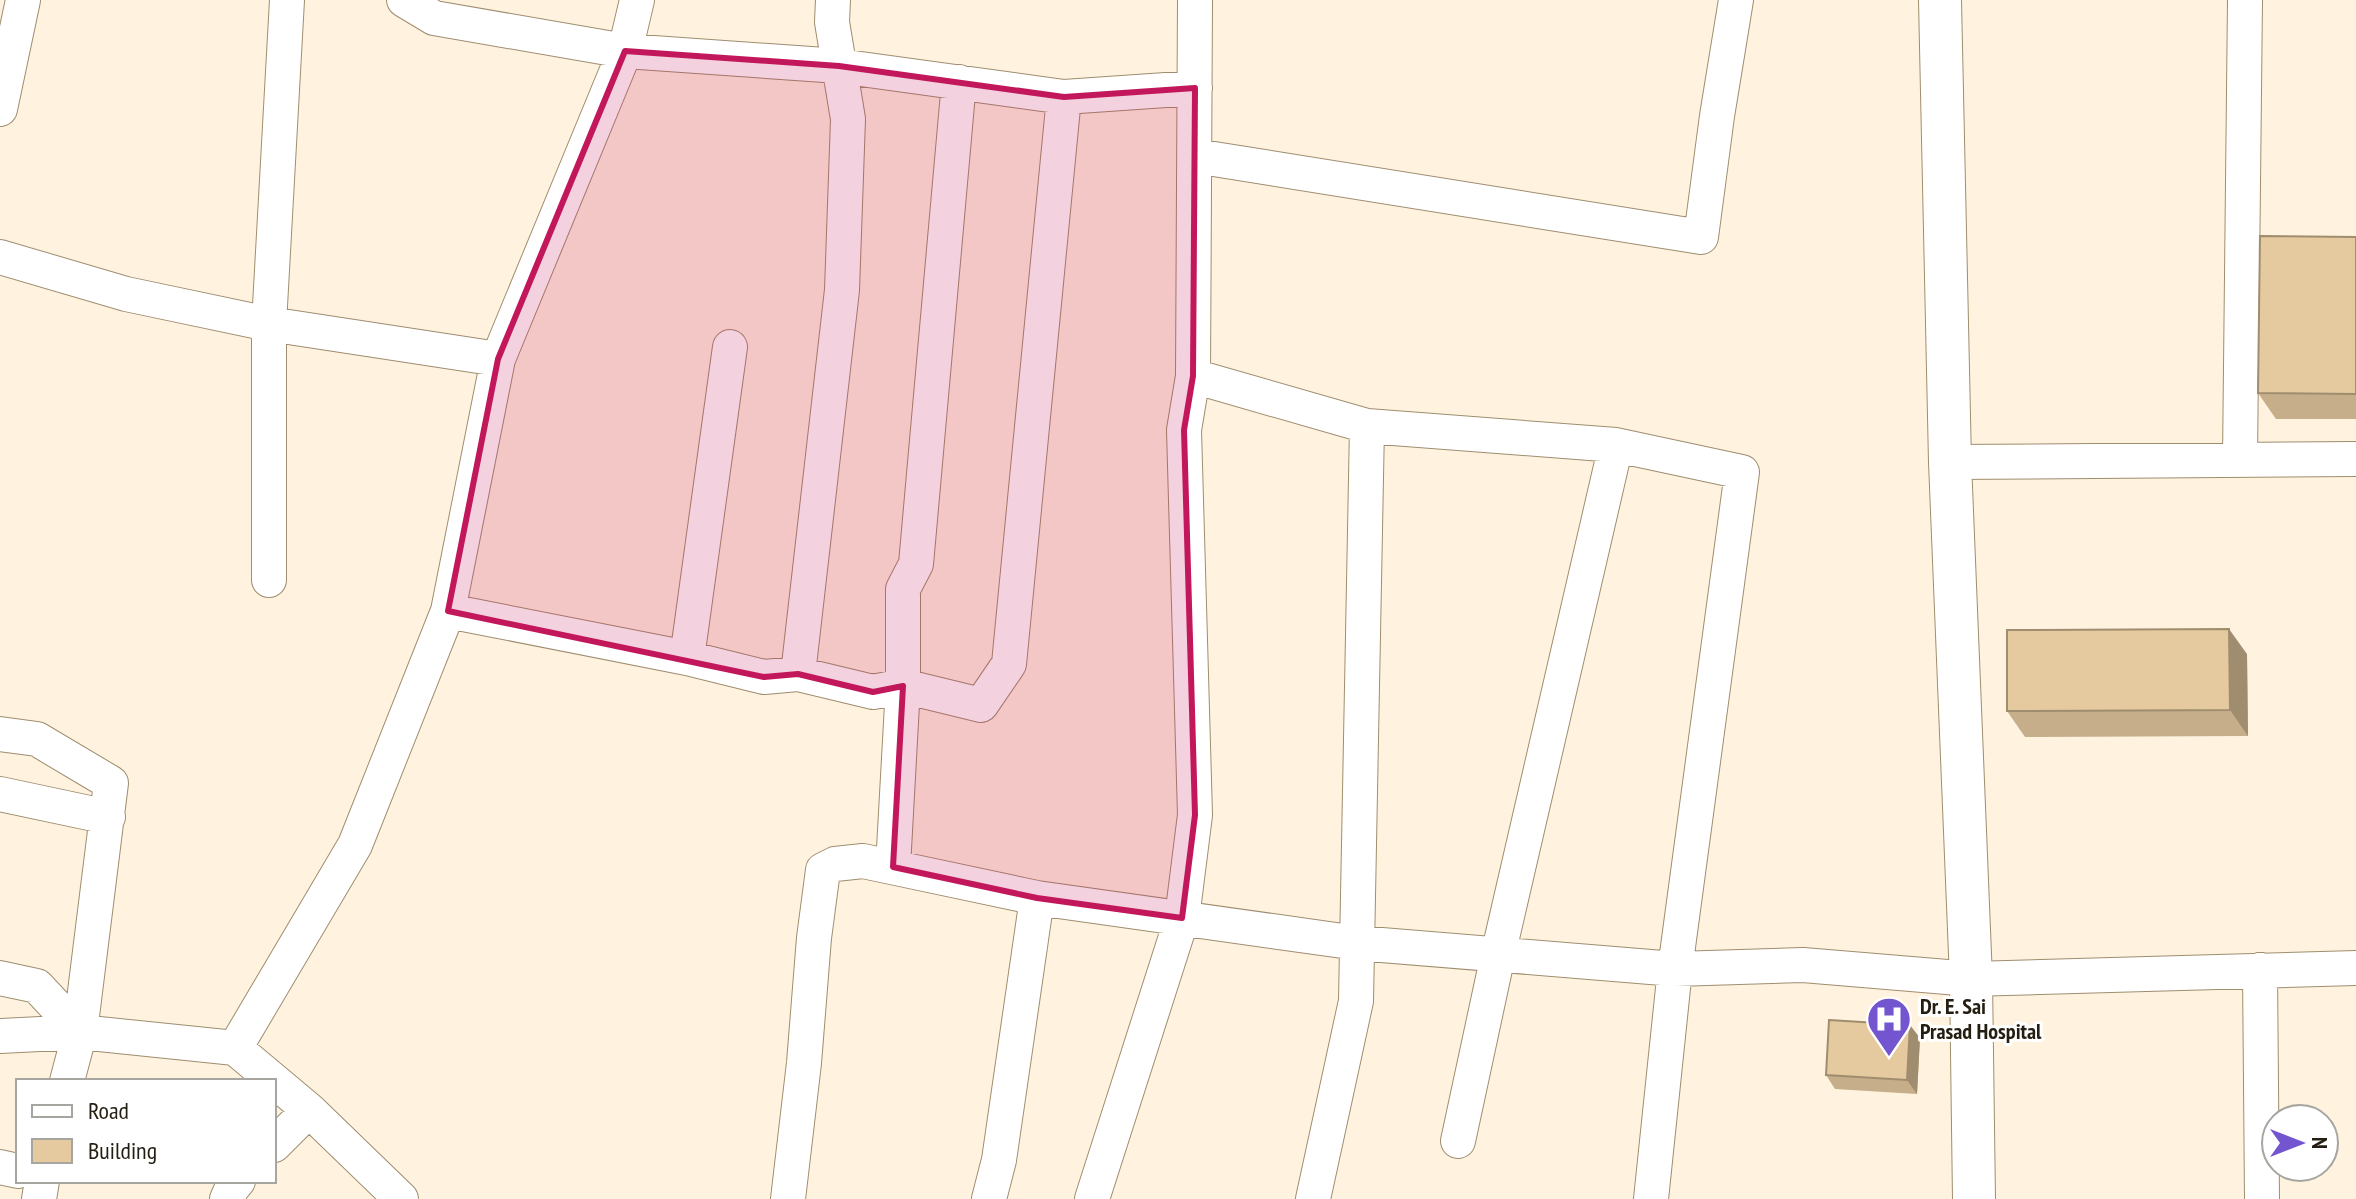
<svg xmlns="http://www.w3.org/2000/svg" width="2356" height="1199" viewBox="0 0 2356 1199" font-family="'PT Sans Narrow',sans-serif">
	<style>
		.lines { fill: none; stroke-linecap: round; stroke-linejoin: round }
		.minor-casing { stroke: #9f8d6f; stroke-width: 36 }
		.tertiary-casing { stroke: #9f8d6f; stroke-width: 44 }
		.minor { stroke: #fff; stroke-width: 34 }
		.tertiary { stroke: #fff; stroke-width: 42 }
		.wall { fill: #c5ae89 }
		.shaded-wall { fill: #a08d6f }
		.building { fill: #e5ca9f; stroke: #a08d6f; stroke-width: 2 }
		.marked { fill: #c2185b; fill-opacity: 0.2; stroke: #c2185b; stroke-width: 6; stroke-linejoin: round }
		.labels { text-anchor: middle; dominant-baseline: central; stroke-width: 6; stroke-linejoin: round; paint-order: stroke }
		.poi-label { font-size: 22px; font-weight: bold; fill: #241d11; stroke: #fff; text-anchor: start }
	</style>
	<rect width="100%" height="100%" fill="#fff3e0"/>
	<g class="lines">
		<g class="minor-casing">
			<path id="minor" d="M404,0l30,18 191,33 214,15 225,31 131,-9
				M0,109l23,-109
				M1195,156l506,81 16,-121 19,-116
				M0,257l126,37 143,30 229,35
				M1193,376l174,50 -11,575 -43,198
				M1367,426l249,19 126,27 -67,497 -24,230
				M2240,459l5,-459
				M1950,462l406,-3
				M269,580v-256l18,-324
				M448,611l239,47 77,19 34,-3 75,18 30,-6 78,19 28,-41 55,-567
				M687,658l43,-311
				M798,674l44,-384 6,-171 -16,-97 1,-22
				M0,734l37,5 74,44 -31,249 -13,49
				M0,794l108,23
				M893,867l10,-181v-97l13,-25 43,-482
				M2260,970l2,229
				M0,978l37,8 43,46
				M0,1036l80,-4 155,16 74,62 92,89
				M235,1048l120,-203 93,-234 50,-252 127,-308 12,-51
				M1458,1141l40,-186 118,-510
				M274,1145l35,-35
				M0,1167l18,4
				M39,1199l3,-18
				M227,1199l5,-11 6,-7
				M788,1199l16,-136 10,-125 9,-68 12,-6 28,-3 174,37 320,45 318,26 128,-4 168,14 385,-11
				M989,1199l10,-39 38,-262
				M1092,1199l90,-281 13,-103 -11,-385 9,-54 2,-376"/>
		</g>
		<g class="tertiary-casing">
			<path id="tertiary" d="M1940,0l10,462 21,517 3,220"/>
		</g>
		<use href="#minor" class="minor"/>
		<use href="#tertiary" class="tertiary"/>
	</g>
	<path class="wall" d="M2356,237v182h-80l-18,-26z
		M2247,654l1,82 -223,1 -18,-26z
		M1920,1038l-3,56 -82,-5 -9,-14z"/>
	<path class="shaded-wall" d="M2229,629l18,25 1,82 -18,-26z
		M1910,1025l10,13 -3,56 -10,-14z"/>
	<path class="building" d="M2260,236l96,1v157l-98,-1z
		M2229,629l1,81 -223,1v-81z
		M1829,1020l81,5 -3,55 -81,-5z"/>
	<path class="marked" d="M625,51l214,15 225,31 131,-9 -2,288 -9,54 11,385 -13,103 -145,-20 -144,-31 10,-181 -30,6 -75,-18 -34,3 -316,-66 50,-252z"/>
	<defs>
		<g id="hospital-pin" transform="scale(2.3)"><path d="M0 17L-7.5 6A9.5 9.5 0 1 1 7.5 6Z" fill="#7255cf" stroke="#fff"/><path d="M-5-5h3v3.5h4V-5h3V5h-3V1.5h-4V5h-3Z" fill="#fff"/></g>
	</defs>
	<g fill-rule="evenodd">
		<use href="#hospital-pin" x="1889" y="1019"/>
	</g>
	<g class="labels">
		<g class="poi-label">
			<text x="1920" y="1006">Dr. E. Sai<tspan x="1920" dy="25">Prasad Hospital</tspan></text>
		</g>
	</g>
	<rect x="16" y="1079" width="260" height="104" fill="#ffffff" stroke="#a7a5a0" stroke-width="2"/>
	<rect x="32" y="1105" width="40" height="12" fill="#ffffff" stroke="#a7a5a0" stroke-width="2"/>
	<text x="88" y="1119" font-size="24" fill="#241d11">Road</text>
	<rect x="32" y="1139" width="40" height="24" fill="#e5ca9f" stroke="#a7a5a0" stroke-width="2"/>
	<text x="88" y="1159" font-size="24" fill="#241d11">Building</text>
	<g transform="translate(2300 1143) rotate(90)"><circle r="38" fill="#ffffff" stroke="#a7a5a0" stroke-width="2"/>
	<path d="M0-6L14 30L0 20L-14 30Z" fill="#7255cf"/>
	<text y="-12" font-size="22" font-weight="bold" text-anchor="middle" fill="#241d11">N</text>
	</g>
</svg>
